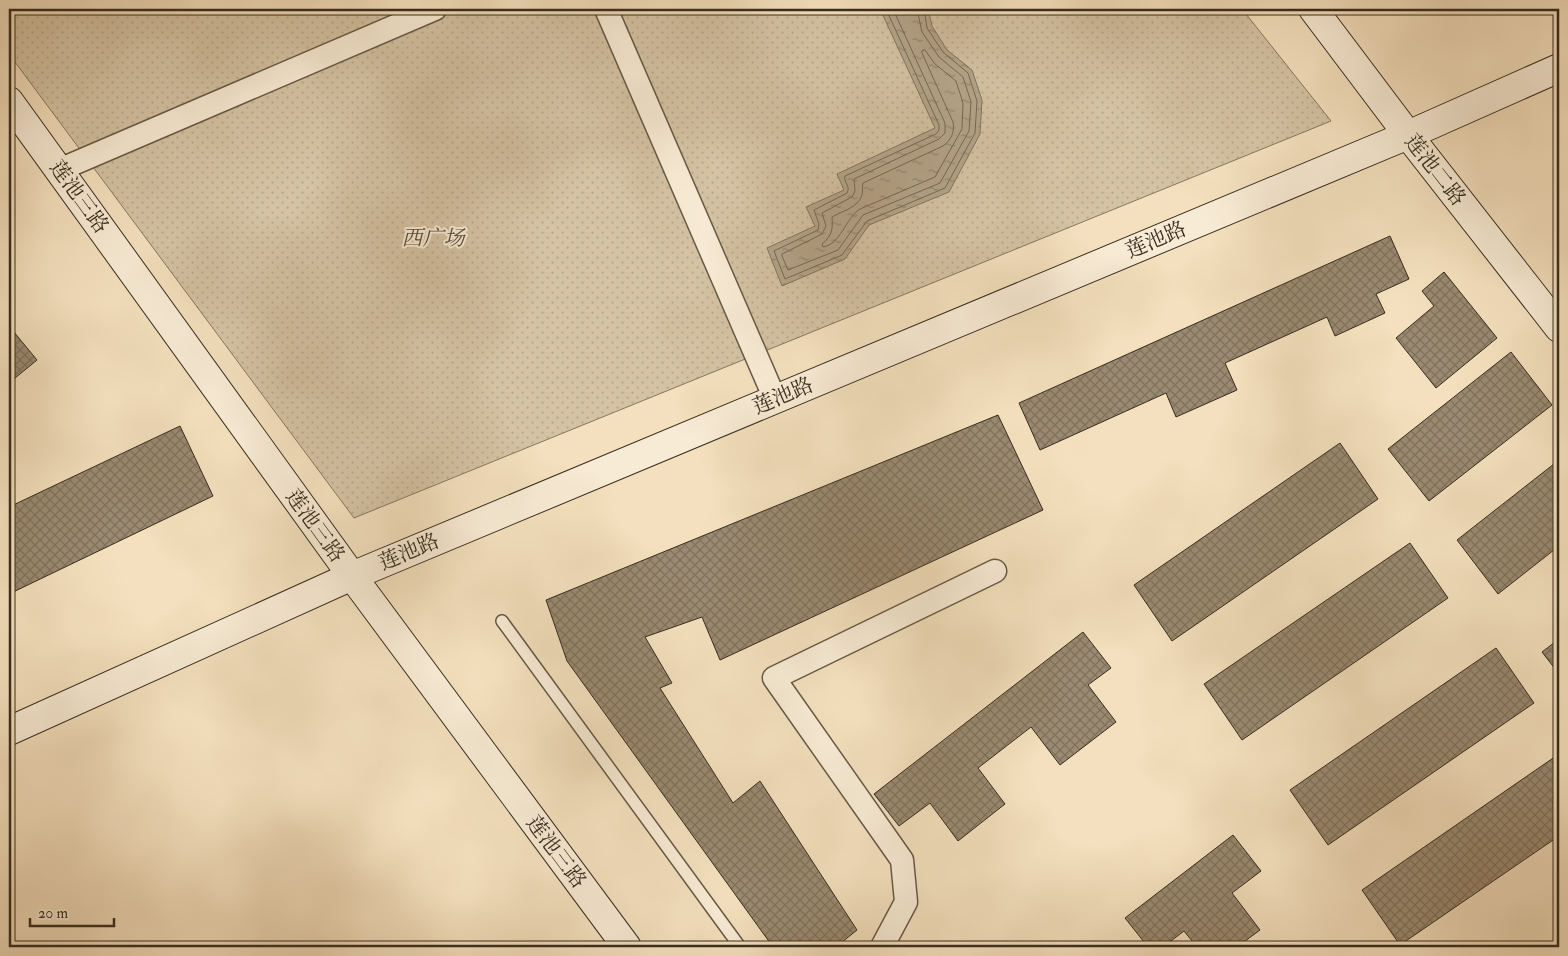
<svg xmlns="http://www.w3.org/2000/svg" width="1568" height="956" viewBox="0 0 1568 956" font-family="'IM FELL Double Pica','Noto Serif SC',serif">
	<style>
		.park { fill: url(#park-dots); stroke: #867860 }
		.water { fill: url(#water-ripples); stroke: #82745e }
		.lines { fill: none; stroke-linecap: round; stroke-linejoin: round }
		.shore { stroke: #766853; stroke-width: 1 }
		.building { fill: url(#building-cross-hatch); stroke: #382d1e }
		.lane-casing { stroke: #675a46; stroke-width: 14 }
		.street-casing { stroke: #675a46; stroke-width: 25 }
		.secondary-casing { stroke: #382d1e; stroke-width: 30 }
		.lane { stroke: #f8ebd5; stroke-width: 11 }
		.street { stroke: #f8ebd5; stroke-width: 22 }
		.secondary { stroke: #f8ebd5; stroke-width: 28 }
		.labels { text-anchor: middle; dominant-baseline: central; stroke-width: 4; stroke-linejoin: round; paint-order: stroke }
		.street-label { font-size: 21px; fill: #382d1e; stroke: #f8ebd5 }
		.park-label { font-size: 21px; font-style: italic; fill: #574b39; stroke: #f8ebd5 }
	</style>
	<defs>
		<pattern id="park-dots" width="8" height="8" patternUnits="userSpaceOnUse" patternTransform="scale(1.25)"><rect width="8" height="8" fill="#d4c2a3"/><path d="M2 2h.1M6 6h.1" fill="none" stroke="#b7a78c" stroke-width="1.8" stroke-linecap="round"/></pattern>
		<pattern id="water-ripples" width="26" height="14" patternUnits="userSpaceOnUse" patternTransform="scale(1.25)"><rect width="26" height="14" fill="#b4a388"/><path d="M2 4q2-2 4 0t4 0M15 11q2-2 4 0t4 0" fill="none" stroke="#93856f"/></pattern>
		<pattern id="building-cross-hatch" width="8" height="8" patternUnits="userSpaceOnUse" patternTransform="scale(1.25)"><rect width="8" height="8" fill="#9a8a71"/><path d="M0 0l8 8M0 8l8-8" fill="none" stroke="#7f715c"/></pattern>
	</defs>
	<rect width="100%" height="100%" fill="#f4e0be"/>
	<filter id="stains"><feTurbulence type="fractalNoise" baseFrequency=".004" numOctaves="4"/><feColorMatrix values="0 0 0 0 .2 0 0 0 0 .09 0 0 0 0 .02 0 0 0 .5 -.17"/></filter>
	<radialGradient id="worn" r=".72"><stop offset=".6" stop-color="#630" stop-opacity="0"/><stop offset="1" stop-color="#630" stop-opacity=".3"/></radialGradient>
	<path class="park" d="M9,9h1233l89,112 -977,397 -345,-464z"/>
	<path class="water" d="M880,9h48l4,17 15,24 25,20 10,30 -2,34 -31,58 -80,33 -24,34 -63,27 -15,-38 48,-22 -9,-19 38,-17 -7,-16 98,-46z"/>
	<g class="lines">
		<path class="shore" d="M886,9l53,116v5l-3,4 -91,42c-2,6 6,10 2,17l-33,17 5,14 -1,6 -44,21 11,28 57,-24 25,-34 78,-33 30,-55 2,-32 -9,-28 -25,-21 -16,-24 -3,-19
			M893,9l52,114v10l-6,6 -85,40 1,12 -3,6 -30,16 4,13 -4,8 -40,20v2l6,14 50,-20 25,-35 77,-32 29,-52 2,-29 -8,-25 -24,-20 -17,-25 -5,-23
			M925,50l10,14 21,17 7,22 -1,26 -27,48 -75,32c-15,10 -19,35 -37,38l-1,-3c10,-8 11,-15 10,-27 10,-6 26,-9 30,-22 1,-4 0,-9 1,-12l80,-37c8,-6 12,-14 10,-24l-31,-69v-2z"/>
	</g>
	<path class="building" d="M1390,236l19,43 -33,15 9,19 -50,23 -8,-19 -102,46 12,27 -61,27 -10,-24 -126,57 -21,-47z
		M1444,272l53,66 -61,50 -40,-50 38,-32 -12,-15z
		M9,326l28,34 -28,23z
		M1511,352l41,53 -123,96 -41,-52z
		M998,415l45,95 -323,150 -18,-43 -57,20 27,46 -12,5 73,115 27,-22 97,149 -21,17h-63l-206,-286 -21,-61z
		M180,426l33,70 -204,98v-87z
		M1340,443l38,56 -206,142 -38,-56z
		M1559,460v86l-61,48 -41,-54z
		M1410,543l38,55 -206,142 -38,-56z
		M1083,632l28,36 -23,17 28,37 -56,43 -29,-38 -53,41 27,36 -47,37 -28,-38 -31,23 -25,-32z
		M1559,639v35l-17,-22z
		M1496,648l38,55 -206,142 -38,-55z
		M1559,754v82l-159,109 -38,-55z
		M1233,835l28,36 -29,22 28,37 -23,17h-40l-13,-16 -21,16h-15l-23,-29z"/>
	<g class="lines">
		<g class="lane-casing">
			<path id="lane" d="M502,621l238,326"/>
		</g>
		<g class="street-casing">
			<path id="street" d="M606,9l169,390
				M59,170l376,-161
				M882,947l24,-45 -4,-42 -128,-182 221,-107"/>
		</g>
		<g class="secondary-casing">
			<path id="secondary" d="M1313,9l95,126 151,193
				M9,101l343,475 275,371
				M9,731l343,-155 1056,-441 151,-67"/>
		</g>
		<use href="#lane" class="lane"/>
		<use href="#street" class="street"/>
		<use href="#secondary" class="secondary"/>
	</g>
	<g class="labels">
		<g class="street-label">
			<text transform="translate(1435 170) rotate(52)">莲池二路</text>
			<text transform="translate(79 197) rotate(54)">莲池三路</text>
			<text transform="translate(1156 240) rotate(-23)">莲池路</text>
			<text transform="translate(783 396) rotate(-23)">莲池路</text>
			<text transform="translate(315 526) rotate(54)">莲池三路</text>
			<text transform="translate(409 552) rotate(-23)">莲池路</text>
			<text transform="translate(556 852) rotate(53)">莲池三路</text>
		</g>
		<g class="park-label">
			<text x="433" y="238">西广场</text>
		</g>
	</g>
	<rect width="1568" height="956" fill="none" stroke="#f4e0be" stroke-width="30"/>
	<rect x="10" y="10" width="1548" height="936" fill="none" stroke="#382d1e" stroke-width="2.5"/>
	<rect x="15" y="15" width="1538" height="926" fill="none" stroke="#382d1e"/>
	<path d="M30 918v8h84v-8" fill="none" stroke="#382d1e" stroke-width="2.5"/>
	<text x="38" y="918" font-size="15" fill="#382d1e" stroke="#f8ebd5" stroke-width="4" paint-order="stroke">20 m</text>
	<rect width="100%" height="100%" filter="url(#stains)"/>
	<rect width="100%" height="100%" fill="url(#worn)"/>
</svg>
